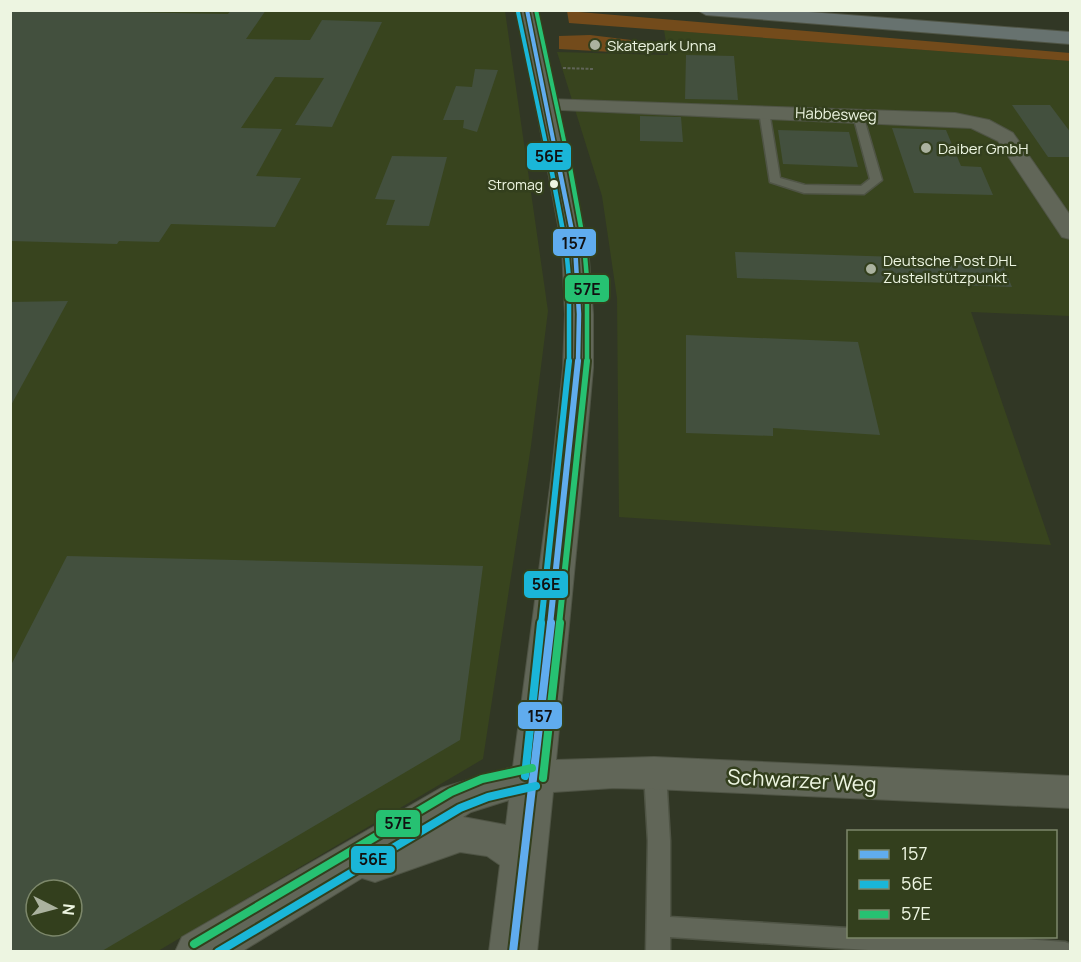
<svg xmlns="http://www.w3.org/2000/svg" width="1081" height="962" viewBox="0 0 1081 962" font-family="Manrope,sans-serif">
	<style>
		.built { fill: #38441e; fill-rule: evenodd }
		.green { fill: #734b1b }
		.building { fill: #43503e; fill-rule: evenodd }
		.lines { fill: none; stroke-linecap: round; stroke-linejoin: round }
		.lane-casing { stroke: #4f5445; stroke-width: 3 }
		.street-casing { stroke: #4f5445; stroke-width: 2 }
		.secondary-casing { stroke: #4f5445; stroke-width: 2 }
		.highway-casing { stroke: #4f5445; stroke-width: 2 }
		.path { stroke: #606458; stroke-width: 2; stroke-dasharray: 3 1.5; stroke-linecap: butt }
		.lane { fill: #616658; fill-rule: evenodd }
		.street { fill: #616658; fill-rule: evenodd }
		.secondary { fill: #616658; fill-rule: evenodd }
		.highway { fill: #67726f; fill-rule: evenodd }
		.bus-1-far3-casing { stroke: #333f1d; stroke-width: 7 }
		.bus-1-far2-casing { stroke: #333f1d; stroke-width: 8 }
		.bus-1-far1-casing { stroke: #333f1d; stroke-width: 10 }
		.bus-1-casing { stroke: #333f1d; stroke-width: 12 }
		.bus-2-far3-casing { stroke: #333f1d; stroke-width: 7 }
		.bus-2-far2-casing { stroke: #333f1d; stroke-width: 8 }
		.bus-2-far1-casing { stroke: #333f1d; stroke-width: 10 }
		.bus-2-casing { stroke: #333f1d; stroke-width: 12 }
		.bus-3-far3-casing { stroke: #333f1d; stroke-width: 7 }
		.bus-3-far2-casing { stroke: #333f1d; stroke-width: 8 }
		.bus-3-far1-casing { stroke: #333f1d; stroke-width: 10 }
		.bus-3-casing { stroke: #333f1d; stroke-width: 12 }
		.bus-1-far3 { stroke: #60acee; stroke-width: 4 }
		.bus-1-far2 { stroke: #60acee; stroke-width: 4.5 }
		.bus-1-far1 { stroke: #60acee; stroke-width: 6 }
		.bus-1 { stroke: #60acee; stroke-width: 8 }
		.bus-2-far3 { stroke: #1ab6d8; stroke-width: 4 }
		.bus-2-far2 { stroke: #1ab6d8; stroke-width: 4.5 }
		.bus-2-far1 { stroke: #1ab6d8; stroke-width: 6 }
		.bus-2 { stroke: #1ab6d8; stroke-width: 8 }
		.bus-3-far3 { stroke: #26c172; stroke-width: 4 }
		.bus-3-far2 { stroke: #26c172; stroke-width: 4.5 }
		.bus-3-far1 { stroke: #26c172; stroke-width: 6 }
		.bus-3 { stroke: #26c172; stroke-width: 8 }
		.poi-dot { fill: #abb29f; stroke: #333f1d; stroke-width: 2 }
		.bus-dot { fill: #edf5e1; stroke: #333f1d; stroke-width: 2 }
		.labels { text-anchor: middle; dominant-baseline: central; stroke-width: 5; stroke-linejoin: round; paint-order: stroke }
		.far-bus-label { font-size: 14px; fill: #edf5e1; stroke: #333f1d; text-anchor: end }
		.far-poi-label { font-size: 15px; fill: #edf5e1; stroke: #333f1d; text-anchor: start }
		.far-street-label { font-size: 15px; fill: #edf5e1; stroke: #333f1d }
		.near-street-label { font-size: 21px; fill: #edf5e1; stroke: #333f1d }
		.line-badge { stroke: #333f1d; stroke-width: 2 }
		.pale-badge-label { font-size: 16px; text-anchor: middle; font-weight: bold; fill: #111 }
	</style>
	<rect width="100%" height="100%" fill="#313725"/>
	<path class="built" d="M10,11h495l43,300 -17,135 -48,313 -325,192h-147zM36,890h36v36h-36z
		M664,30l406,31v255l-99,-4 80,233 -432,-28 -2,-219 -15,-102 -45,-144 111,3z"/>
	<path class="green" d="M567,11l503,42v8l-501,-38z
		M590,35l41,5v13l-72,-4v-13z"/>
	<path class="building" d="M10,10l218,4 3,-4h35l-20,29 64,1 12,-20 60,2 -50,105 -37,-2 29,-47 -49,-1 -34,51 41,1 -26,47 45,2 -26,49 -104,-3 -12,18 -40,-1 -2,3 -107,-3z
		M686,55l48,1 4,44 -53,-1z
		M475,69l23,1 -21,62 -14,-4 1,-8h-21l13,-34 16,1z
		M1012,105h38l21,28v24h-23z
		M640,116l41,1 2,25 -43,-1z
		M892,128l54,2 15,36 20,1 12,28 -79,-2z
		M778,130l71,2 9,35 -75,-3z
		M392,156l55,1 -18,69 -43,-1 9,-25 -20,-1z
		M735,252l266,8 11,27 -275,-9z
		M68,301l-58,106v-105z
		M686,335l172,7 22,93 -107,-7v8l-87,-3z
		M67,556l416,10 -23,174 -358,211h-92v-284zM36,890h36v36h-36z"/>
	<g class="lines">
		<g class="lane-casing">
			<path id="lane" d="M764,108l5,3 11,67 25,7 56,1 9,-7 -17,-64 5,-3 5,3 19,65 -18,14 -60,-1 -34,-11 -11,-71z
				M655,765l7,2 4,6 4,68v76l178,11v8h135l82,6 5,2v8h-172l-228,-15v15h-24l2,-111 -4,-68 4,-6z"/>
		</g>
		<g class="street-casing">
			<path id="street" d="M547,99l408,14 34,7 24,13 57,82v24l-8,-2 -64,-96 -27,-13 -431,-19 -3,-4 3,-4z"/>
		</g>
		<g class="secondary-casing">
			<path id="secondary" d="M518,10h18l52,236 5,68v54l-10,112 -27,280 98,-3 416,19v32l-416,-19 -41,-1 -60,4 -16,160h-48l11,-87 -13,-9 -27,-4 -85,30 -13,-4 -121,74h-66l7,-15 259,-149 72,-21 38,-287 12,-112 2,-54 -3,-68zM509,800l-3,25 -43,-8 8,-5z"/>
		</g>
		<g class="highway-casing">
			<path id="highway" d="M697,10h86l287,22v12l-364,-29z"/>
		</g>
		<path class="path" d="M563,68l30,1"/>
		<use href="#lane" class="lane"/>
		<use href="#street" class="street"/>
		<use href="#secondary" class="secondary"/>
		<use href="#highway" class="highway"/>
		<g class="bus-1-far3-casing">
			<path id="bus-1-far3" d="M527,10l30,149"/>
		</g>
		<g class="bus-1-far2-casing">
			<path id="bus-1-far2" d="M557,157l18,89 4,68 -1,48"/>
		</g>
		<g class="bus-1-far1-casing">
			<path id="bus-1-far1" d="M550,625l28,-264"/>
		</g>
		<g class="bus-1-casing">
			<path id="bus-1" d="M513,952l38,-329"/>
		</g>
		<g class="bus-2-far3-casing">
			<path id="bus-2-far3" d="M518,12l31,147"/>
		</g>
		<g class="bus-2-far2-casing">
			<path id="bus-2-far2" d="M549,157l17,90 3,32v83"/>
		</g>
		<g class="bus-2-far1-casing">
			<path id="bus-2-far1" d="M541,625l28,-264"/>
		</g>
		<g class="bus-2-casing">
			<path id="bus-2" d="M525,776l16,-153
				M218,952l242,-144 28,-11 48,-11"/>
		</g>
		<g class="bus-3-far3-casing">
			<path id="bus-3-far3" d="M536,10l32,149"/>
		</g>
		<g class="bus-3-far2-casing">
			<path id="bus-3-far2" d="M568,157l16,87 3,35v83"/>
		</g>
		<g class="bus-3-far1-casing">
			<path id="bus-3-far1" d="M559,625l28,-264"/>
		</g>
		<g class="bus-3-casing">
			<path id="bus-3" d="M543,778l17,-155
				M194,944l257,-152 31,-13 50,-11"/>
		</g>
		<use href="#bus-1-far3" class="bus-1-far3"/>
		<use href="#bus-1-far2" class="bus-1-far2"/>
		<use href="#bus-1-far1" class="bus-1-far1"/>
		<use href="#bus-1" class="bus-1"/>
		<use href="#bus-2-far3" class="bus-2-far3"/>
		<use href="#bus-2-far2" class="bus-2-far2"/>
		<use href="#bus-2-far1" class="bus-2-far1"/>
		<use href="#bus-2" class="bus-2"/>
		<use href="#bus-3-far3" class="bus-3-far3"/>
		<use href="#bus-3-far2" class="bus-3-far2"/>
		<use href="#bus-3-far1" class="bus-3-far1"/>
		<use href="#bus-3" class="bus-3"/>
	</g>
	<g class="poi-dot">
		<circle cx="595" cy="45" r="6"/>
		<circle cx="926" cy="148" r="6"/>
		<circle cx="871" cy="269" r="6"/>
	</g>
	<circle class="bus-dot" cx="554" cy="184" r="5"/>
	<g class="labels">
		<g class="far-bus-label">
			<text x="543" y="184">Stromag</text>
		</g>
		<g class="far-poi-label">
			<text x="607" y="45">Skatepark Unna</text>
			<text x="938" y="148">Daiber GmbH</text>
			<text x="883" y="260">Deutsche Post DHL<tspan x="883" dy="17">Zustellstützpunkt</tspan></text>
		</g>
		<g class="far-street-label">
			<text transform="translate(836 114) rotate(2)">Habbesweg</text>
		</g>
		<g class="near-street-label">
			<text transform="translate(802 780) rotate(3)">Schwarzer Weg</text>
		</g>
	</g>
	<g class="line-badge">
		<rect x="526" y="142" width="46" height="29" rx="6" fill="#1ab6d8"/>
		<rect x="552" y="228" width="45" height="29" rx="6" fill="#60acee"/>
		<rect x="564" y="274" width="46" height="29" rx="6" fill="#26c172"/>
		<rect x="523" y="570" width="46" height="29" rx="6" fill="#1ab6d8"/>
		<rect x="517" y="701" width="46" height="29" rx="6" fill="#60acee"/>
		<rect x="375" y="809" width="46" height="29" rx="6" fill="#26c172"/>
		<rect x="350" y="845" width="46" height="29" rx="6" fill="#1ab6d8"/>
	</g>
	<g class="pale-badge-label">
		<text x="549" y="162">56E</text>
		<text x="574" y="249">157</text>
		<text x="587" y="295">57E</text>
		<text x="546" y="590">56E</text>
		<text x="540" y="722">157</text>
		<text x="398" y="829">57E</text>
		<text x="373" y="865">56E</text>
	</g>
	<rect width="1081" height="962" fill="none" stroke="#edf5e1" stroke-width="24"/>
	<rect x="847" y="830" width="210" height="108" fill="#333f1d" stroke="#7d886b" stroke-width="1.5"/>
	<rect x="859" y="850" width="30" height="9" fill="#60acee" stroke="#7d886b" stroke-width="1.5"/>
	<text x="901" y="860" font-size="18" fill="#edf5e1">157</text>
	<rect x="859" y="880" width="30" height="9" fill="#1ab6d8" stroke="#7d886b" stroke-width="1.5"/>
	<text x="901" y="890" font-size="18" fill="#edf5e1">56E</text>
	<rect x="859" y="910" width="30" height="9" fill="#26c172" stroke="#7d886b" stroke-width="1.5"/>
	<text x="901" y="920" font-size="18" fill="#edf5e1">57E</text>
	<g transform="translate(54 908) rotate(96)"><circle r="28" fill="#333f1d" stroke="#7d886b" stroke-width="1.5"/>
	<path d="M0-4.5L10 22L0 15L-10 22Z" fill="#abb29f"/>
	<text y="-9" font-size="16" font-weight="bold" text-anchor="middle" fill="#edf5e1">N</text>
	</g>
</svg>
